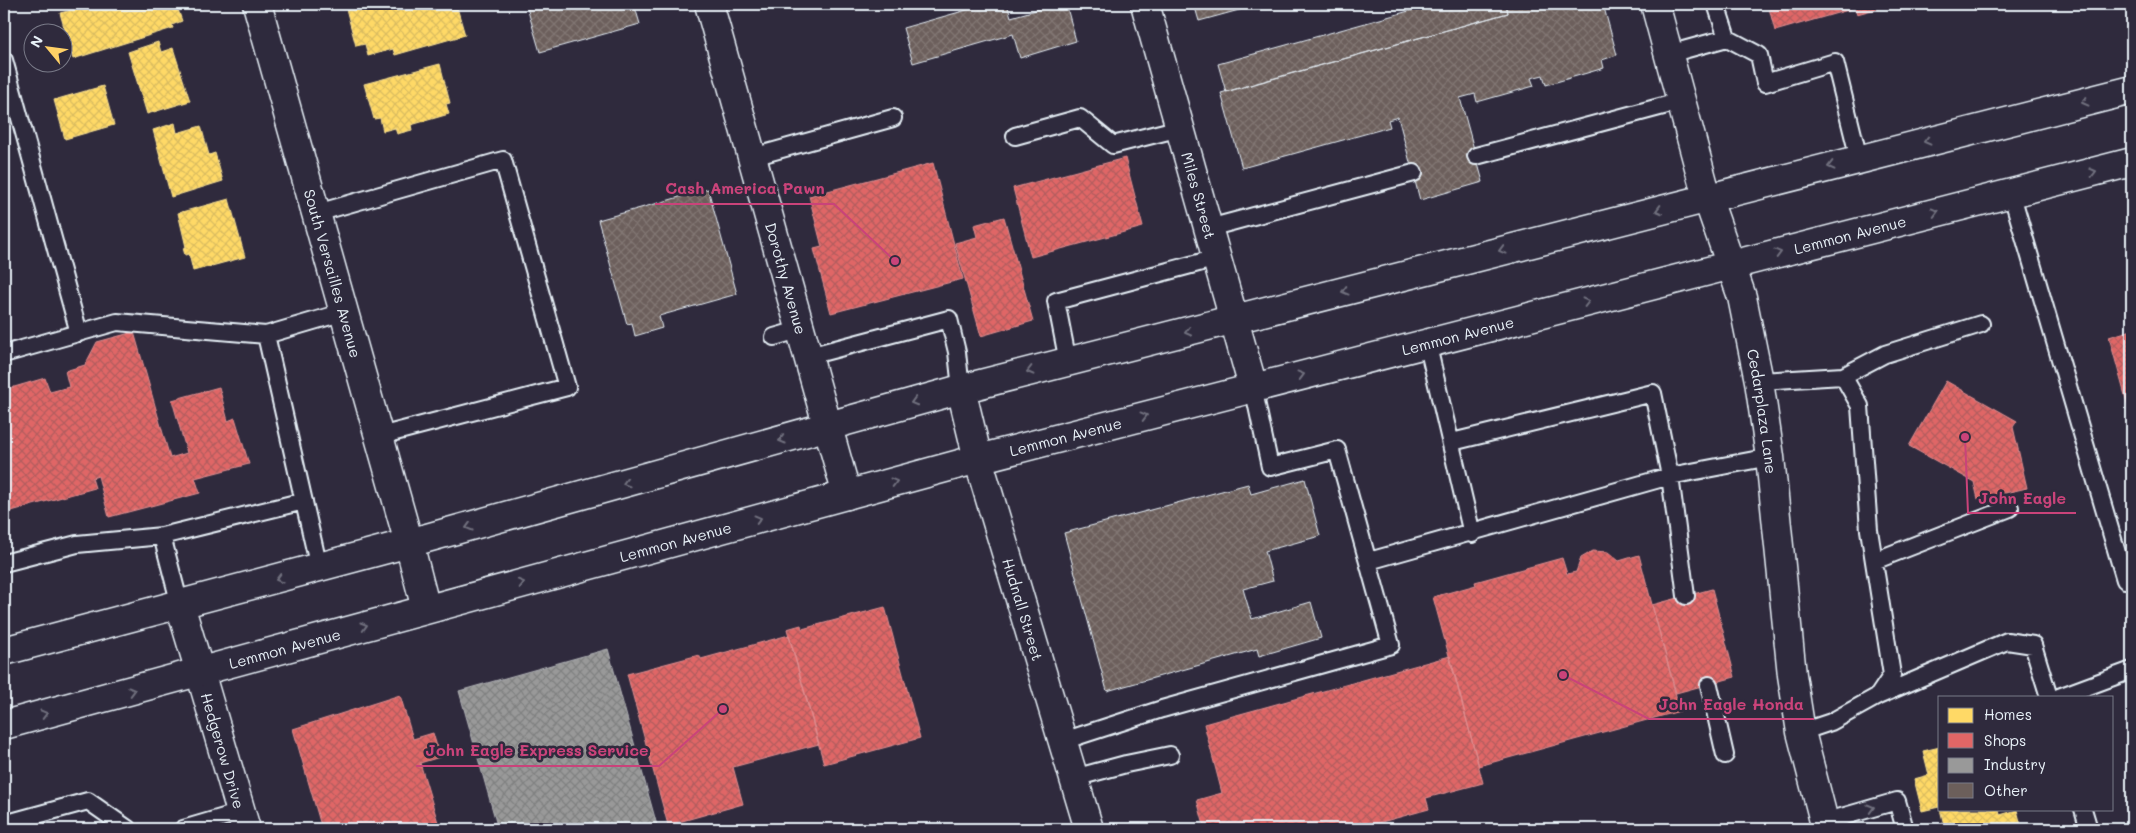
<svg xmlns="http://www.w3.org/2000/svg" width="2136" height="833" viewBox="0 0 2136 833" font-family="Mali,sans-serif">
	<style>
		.homes { fill: url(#homes-cross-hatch); stroke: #f8e092 }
		.shops { fill: url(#shops-cross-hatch); stroke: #e29092 }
		.industry { fill: url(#industry-cross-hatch); stroke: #b1b3b6 }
		.building { fill: url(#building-cross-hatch); stroke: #e8f1f8 }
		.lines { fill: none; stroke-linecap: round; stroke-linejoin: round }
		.service-casing { stroke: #e8f1f8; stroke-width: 20 }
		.minor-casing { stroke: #e8f1f8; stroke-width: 31 }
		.tertiary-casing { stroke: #e8f1f8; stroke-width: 31 }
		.secondary-casing { stroke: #e8f1f8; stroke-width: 31 }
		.service { stroke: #2f2a3d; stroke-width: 16 }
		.minor { stroke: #2f2a3d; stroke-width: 28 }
		.tertiary { stroke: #2f2a3d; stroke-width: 28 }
		.secondary { stroke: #2f2a3d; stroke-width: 28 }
		.oneway { stroke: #70707e }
		.labels { text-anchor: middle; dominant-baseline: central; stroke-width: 5; stroke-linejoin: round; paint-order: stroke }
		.street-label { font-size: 15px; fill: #e8f1f8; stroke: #2f2a3d }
		.leader { fill: none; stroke: #ca437a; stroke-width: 2 }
		.callout-dot { fill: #ca437a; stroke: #2f2a3d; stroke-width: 2 }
		.callout-label { font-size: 16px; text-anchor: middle; font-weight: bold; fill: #ca437a; stroke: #2f2a3d; stroke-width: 5; stroke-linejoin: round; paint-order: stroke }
	</style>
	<defs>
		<pattern id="homes-cross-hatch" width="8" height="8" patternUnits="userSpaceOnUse" patternTransform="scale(1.25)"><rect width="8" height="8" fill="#ffd966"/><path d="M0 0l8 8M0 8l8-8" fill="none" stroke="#dabc60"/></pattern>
		<pattern id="shops-cross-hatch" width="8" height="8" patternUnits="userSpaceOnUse" patternTransform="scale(1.25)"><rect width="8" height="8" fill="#e06666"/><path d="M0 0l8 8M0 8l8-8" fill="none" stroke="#b25d5e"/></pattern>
		<pattern id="industry-cross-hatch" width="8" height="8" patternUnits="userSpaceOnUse" patternTransform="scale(1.25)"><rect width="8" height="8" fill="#999"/><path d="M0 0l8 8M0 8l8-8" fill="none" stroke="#808181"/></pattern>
		<pattern id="building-cross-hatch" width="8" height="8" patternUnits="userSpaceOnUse" patternTransform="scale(1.25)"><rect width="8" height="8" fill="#6c5f5b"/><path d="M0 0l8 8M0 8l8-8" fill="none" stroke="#817673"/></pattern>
	</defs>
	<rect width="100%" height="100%" fill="#2f2a3d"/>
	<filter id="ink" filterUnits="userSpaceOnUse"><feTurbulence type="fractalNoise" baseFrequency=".02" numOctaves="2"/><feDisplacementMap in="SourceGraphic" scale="10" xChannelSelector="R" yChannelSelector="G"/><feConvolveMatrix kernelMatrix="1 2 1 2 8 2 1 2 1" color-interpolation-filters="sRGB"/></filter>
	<g filter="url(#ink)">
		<path class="homes" d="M83,4h93l6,17 -10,4 1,3 -100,31 -13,-46 24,-6z
			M349,4h107l9,31 -70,20 -2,-6 -25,7 -3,-12 -9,2 -11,-41z
			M158,42l3,10 12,-4 17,53 -43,13 -19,-62z
			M440,64l10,39 -4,1 3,10 -38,11 1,5 -15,4 -2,-6 -12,3 -3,-13 -6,1 -10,-35z
			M103,86l11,39 -49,14 -11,-39z
			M175,123l2,10 24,-7 8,29 6,-2 8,28 -52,16 -18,-67z
			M229,199l16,58 -52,14 -4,-17 -4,1 -2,-7 3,-1 -8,-34z
			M1940,747v62l-1,-2 -17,4 -8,-32 15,-4 -6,-24z
			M1940,809h59l1,6 17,-5 5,19h-77z"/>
		<path class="shops" d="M1768,4h126l-37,10 -2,-6 -80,23z
			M1125,158l18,69 -112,30 -18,-69z
			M933,163l30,116 -132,34 -17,-64 8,-2 -13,-51z
			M1004,217l29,104 -52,15 -26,-93 22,-6 -3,-12z
			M2132,330v91l-23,-84z
			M134,332l36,126 17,-5 -15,-53 47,-13 9,34 7,-3 14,46 -54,14 5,15 -91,24 -11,-41 -6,2 3,10 -91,25v-123l41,-12 5,14 19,-5 -4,-16 20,-6 12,-23z
			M1946,381l71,40 -4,6 14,61 -49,11 -4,-17 -65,-36z
			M1593,551l15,1 11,9 20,-6 41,156 -201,55 -46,-169 43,-12 -1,-3 87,-24 5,16 9,-2 5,-14z
			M1712,589l23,88 -59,16 -24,-88z
			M885,607l35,131 -96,26 -37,-135 14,-4 1,4z
			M789,635l30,109 -86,23 10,37 -75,21 -41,-151 72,-19 2,4z
			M1450,656l33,127 -57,15 3,11 -73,20h-151l-8,-29 25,-7 -18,-69z
			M400,695l13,44 20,-6 7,24 -20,6 20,66h-118l-29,-100z"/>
		<path class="industry" d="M608,649l50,180h-160l-39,-138z"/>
		<path class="building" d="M526,4h108l6,20 -100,28z
			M988,4h19l4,13 46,-13h9l10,37 -56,17 -7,-24 -100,29 -10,-35z
			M1194,4h67l-62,17z
			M1434,4h72l2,9 -282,79 -8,-28z
			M1506,4h97l14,51 -15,5 2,8 -58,17 -3,-10 -12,3 3,8 -57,16 -2,-8 -15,4 23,84 -63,18 -22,-83 -10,3 2,7 -148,41 -21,-75 287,-80z
			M708,189l29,105 -78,22 3,12 -27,8 -3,-13 -5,1 -29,-104z
			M1305,479l15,57 -55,15 8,30 -30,8 9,30 59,-17 10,36 -62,18 -2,-7 -150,42 -43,-158 184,-49 3,10z"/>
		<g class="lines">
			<g class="service-casing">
				<path id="service" d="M1716,4l11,34
					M1669,54l58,-16 32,17 6,28 70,-21 24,97
					M4,60l75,273
					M1015,136l65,-18 33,27 67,-17
					M1476,156l206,-55
					M753,157l140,-39
					M2011,192l114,388
					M317,213l186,-53 64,227 -187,49
					M1209,228l205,-55
					M266,335l53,233
					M774,337l28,-8
					M1427,342l45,192
					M4,354l113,-32 149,13 78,-23
					M809,356l140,-37 8,33 4,37
					M1068,362l-12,-61 161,-43
					M1843,376l42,-22 96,-30
					M1759,381l84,-5 17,30 9,124 23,145 -14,21 -47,26 -30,10
					M1452,442l201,-49 17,83 16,120
					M162,536l18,69
					M1369,561l301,-85 100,-19
					M1874,561l136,-53
					M4,563l73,-19 85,-8 142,-35
					M1709,685l16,70
					M1878,696l129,-55 26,4 16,52
					M2059,697l73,-27
					M1063,741l99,-32 229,-64 -54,-195 -67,17 -17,-80
					M1074,778l52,-14 44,-9
					M2083,809l6,20
					M1824,822l73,-21 8,28
					M4,824l84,-23 40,28
					M183,829l58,-17"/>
			</g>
			<g class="minor-casing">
				<g id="minor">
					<path id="s1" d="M257,4l152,539"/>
					<path id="s2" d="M709,4l138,491"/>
					<path id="s3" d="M1145,4l108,383"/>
					<path id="s4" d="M1655,4l52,193 35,100 17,84 11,76 22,218 9,57 25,97"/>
					<path id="s5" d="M200,672l46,157"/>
				</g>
			</g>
			<g class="tertiary-casing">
				<g id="tertiary">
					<path id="s6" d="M961,389l17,70 111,370"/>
				</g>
			</g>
			<g class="secondary-casing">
				<g id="secondary">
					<path d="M409,543l17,66"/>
					<path d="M180,605l20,67"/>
					<path d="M4,651l405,-108 552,-154 1171,-299"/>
					<path id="s7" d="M4,725l974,-266 1154,-297"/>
				</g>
			</g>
			<use href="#service" class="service"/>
			<use href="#minor" class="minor"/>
			<use href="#tertiary" class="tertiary"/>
			<use href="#secondary" class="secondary"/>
		</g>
		<defs><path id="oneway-chevron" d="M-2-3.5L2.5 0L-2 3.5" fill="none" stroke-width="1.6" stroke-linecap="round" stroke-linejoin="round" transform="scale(1.25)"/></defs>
		<g class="oneway">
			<use href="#oneway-chevron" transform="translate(2085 102) rotate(166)"/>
			<use href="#oneway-chevron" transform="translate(1927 141) rotate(166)"/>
			<use href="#oneway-chevron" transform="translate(1831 166) rotate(166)"/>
			<use href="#oneway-chevron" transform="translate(2093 172) rotate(-14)"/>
			<use href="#oneway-chevron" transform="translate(1659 210) rotate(165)"/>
			<use href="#oneway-chevron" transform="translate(1935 212) rotate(-15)"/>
			<use href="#oneway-chevron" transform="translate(1502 250) rotate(165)"/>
			<use href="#oneway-chevron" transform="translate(1778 253) rotate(-15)"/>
			<use href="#oneway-chevron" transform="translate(1345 291) rotate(165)"/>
			<use href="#oneway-chevron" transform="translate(1586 302) rotate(-14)"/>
			<use href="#oneway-chevron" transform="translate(1188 332) rotate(166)"/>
			<use href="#oneway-chevron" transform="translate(1030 371) rotate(166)"/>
			<use href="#oneway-chevron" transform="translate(1301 375) rotate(-15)"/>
			<use href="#oneway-chevron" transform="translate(914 402) rotate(164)"/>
			<use href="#oneway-chevron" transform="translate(1144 416) rotate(-15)"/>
			<use href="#oneway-chevron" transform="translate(782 440) rotate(164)"/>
			<use href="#oneway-chevron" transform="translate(894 482) rotate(-15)"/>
			<use href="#oneway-chevron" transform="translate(626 483) rotate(164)"/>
			<use href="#oneway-chevron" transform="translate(758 519) rotate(-15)"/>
			<use href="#oneway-chevron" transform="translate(469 527) rotate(164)"/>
			<use href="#oneway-chevron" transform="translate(279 579) rotate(165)"/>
			<use href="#oneway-chevron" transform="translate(521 583) rotate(-15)"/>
			<use href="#oneway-chevron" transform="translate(364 626) rotate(-16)"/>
			<use href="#oneway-chevron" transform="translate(132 691) rotate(-15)"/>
			<use href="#oneway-chevron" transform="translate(44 714) rotate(-15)"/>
			<use href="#oneway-chevron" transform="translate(1871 808) rotate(-16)"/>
		</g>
	</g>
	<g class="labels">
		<g class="street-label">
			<text stroke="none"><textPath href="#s3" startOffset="199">Miles Street</textPath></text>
			<text stroke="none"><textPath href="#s7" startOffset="1910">Lemmon Avenue</textPath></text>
			<text stroke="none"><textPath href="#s1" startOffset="280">South Versailles Avenue</textPath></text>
			<text stroke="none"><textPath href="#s2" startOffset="285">Dorothy Avenue</textPath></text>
			<text stroke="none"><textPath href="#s7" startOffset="1505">Lemmon Avenue</textPath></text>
			<text stroke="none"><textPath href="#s4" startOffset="422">Cedarplaza Lane</textPath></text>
			<text stroke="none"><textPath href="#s7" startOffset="1100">Lemmon Avenue</textPath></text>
			<text stroke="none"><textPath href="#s7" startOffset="696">Lemmon Avenue</textPath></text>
			<text stroke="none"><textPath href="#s6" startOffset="229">Hudnall Street</textPath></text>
			<text stroke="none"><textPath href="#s7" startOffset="291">Lemmon Avenue</textPath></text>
			<text stroke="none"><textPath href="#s5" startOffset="82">Hedgerow Drive</textPath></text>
		</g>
	</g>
	<path class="leader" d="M895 261L834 204H655M1965 437L1968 513H2076M1563 675L1649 719H1814M723 709L659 766H416"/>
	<g class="callout-dot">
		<circle cx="895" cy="261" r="5"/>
		<circle cx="1965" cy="437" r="5"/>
		<circle cx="1563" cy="675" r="5"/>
		<circle cx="723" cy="709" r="5"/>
	</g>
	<g class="callout-label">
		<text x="745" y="194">Cash America Pawn</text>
		<text x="2022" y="504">John Eagle</text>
		<text x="1731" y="710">John Eagle Honda</text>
		<text x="537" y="756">John Eagle Express Service</text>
	</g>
	<rect width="2136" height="833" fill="none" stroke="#2f2a3d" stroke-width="20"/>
	<rect x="10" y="10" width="2116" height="813" fill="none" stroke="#e8f1f8" stroke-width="2" filter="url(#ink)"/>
	<rect x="1938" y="696" width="175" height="115" fill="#2f2a3d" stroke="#797a88"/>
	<rect x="1948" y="708" width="25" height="15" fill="#ffd966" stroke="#797a88"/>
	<text x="1984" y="720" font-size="15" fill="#e8f1f8">Homes</text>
	<rect x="1948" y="733" width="25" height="15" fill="#e06666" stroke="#797a88"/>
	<text x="1984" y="746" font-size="15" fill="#e8f1f8">Shops</text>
	<rect x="1948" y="758" width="25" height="15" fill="#999999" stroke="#797a88"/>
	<text x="1984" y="770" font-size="15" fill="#e8f1f8">Industry</text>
	<rect x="1948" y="783" width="25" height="15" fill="#6c5f5b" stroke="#797a88"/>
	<text x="1984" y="796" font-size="15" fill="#e8f1f8">Other</text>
	<g transform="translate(48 48) rotate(299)"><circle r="24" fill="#2f2a3d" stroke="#797a88"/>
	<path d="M0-4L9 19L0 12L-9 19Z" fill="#ffd166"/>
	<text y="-8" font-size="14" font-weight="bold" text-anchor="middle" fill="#e8f1f8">N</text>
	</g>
</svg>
